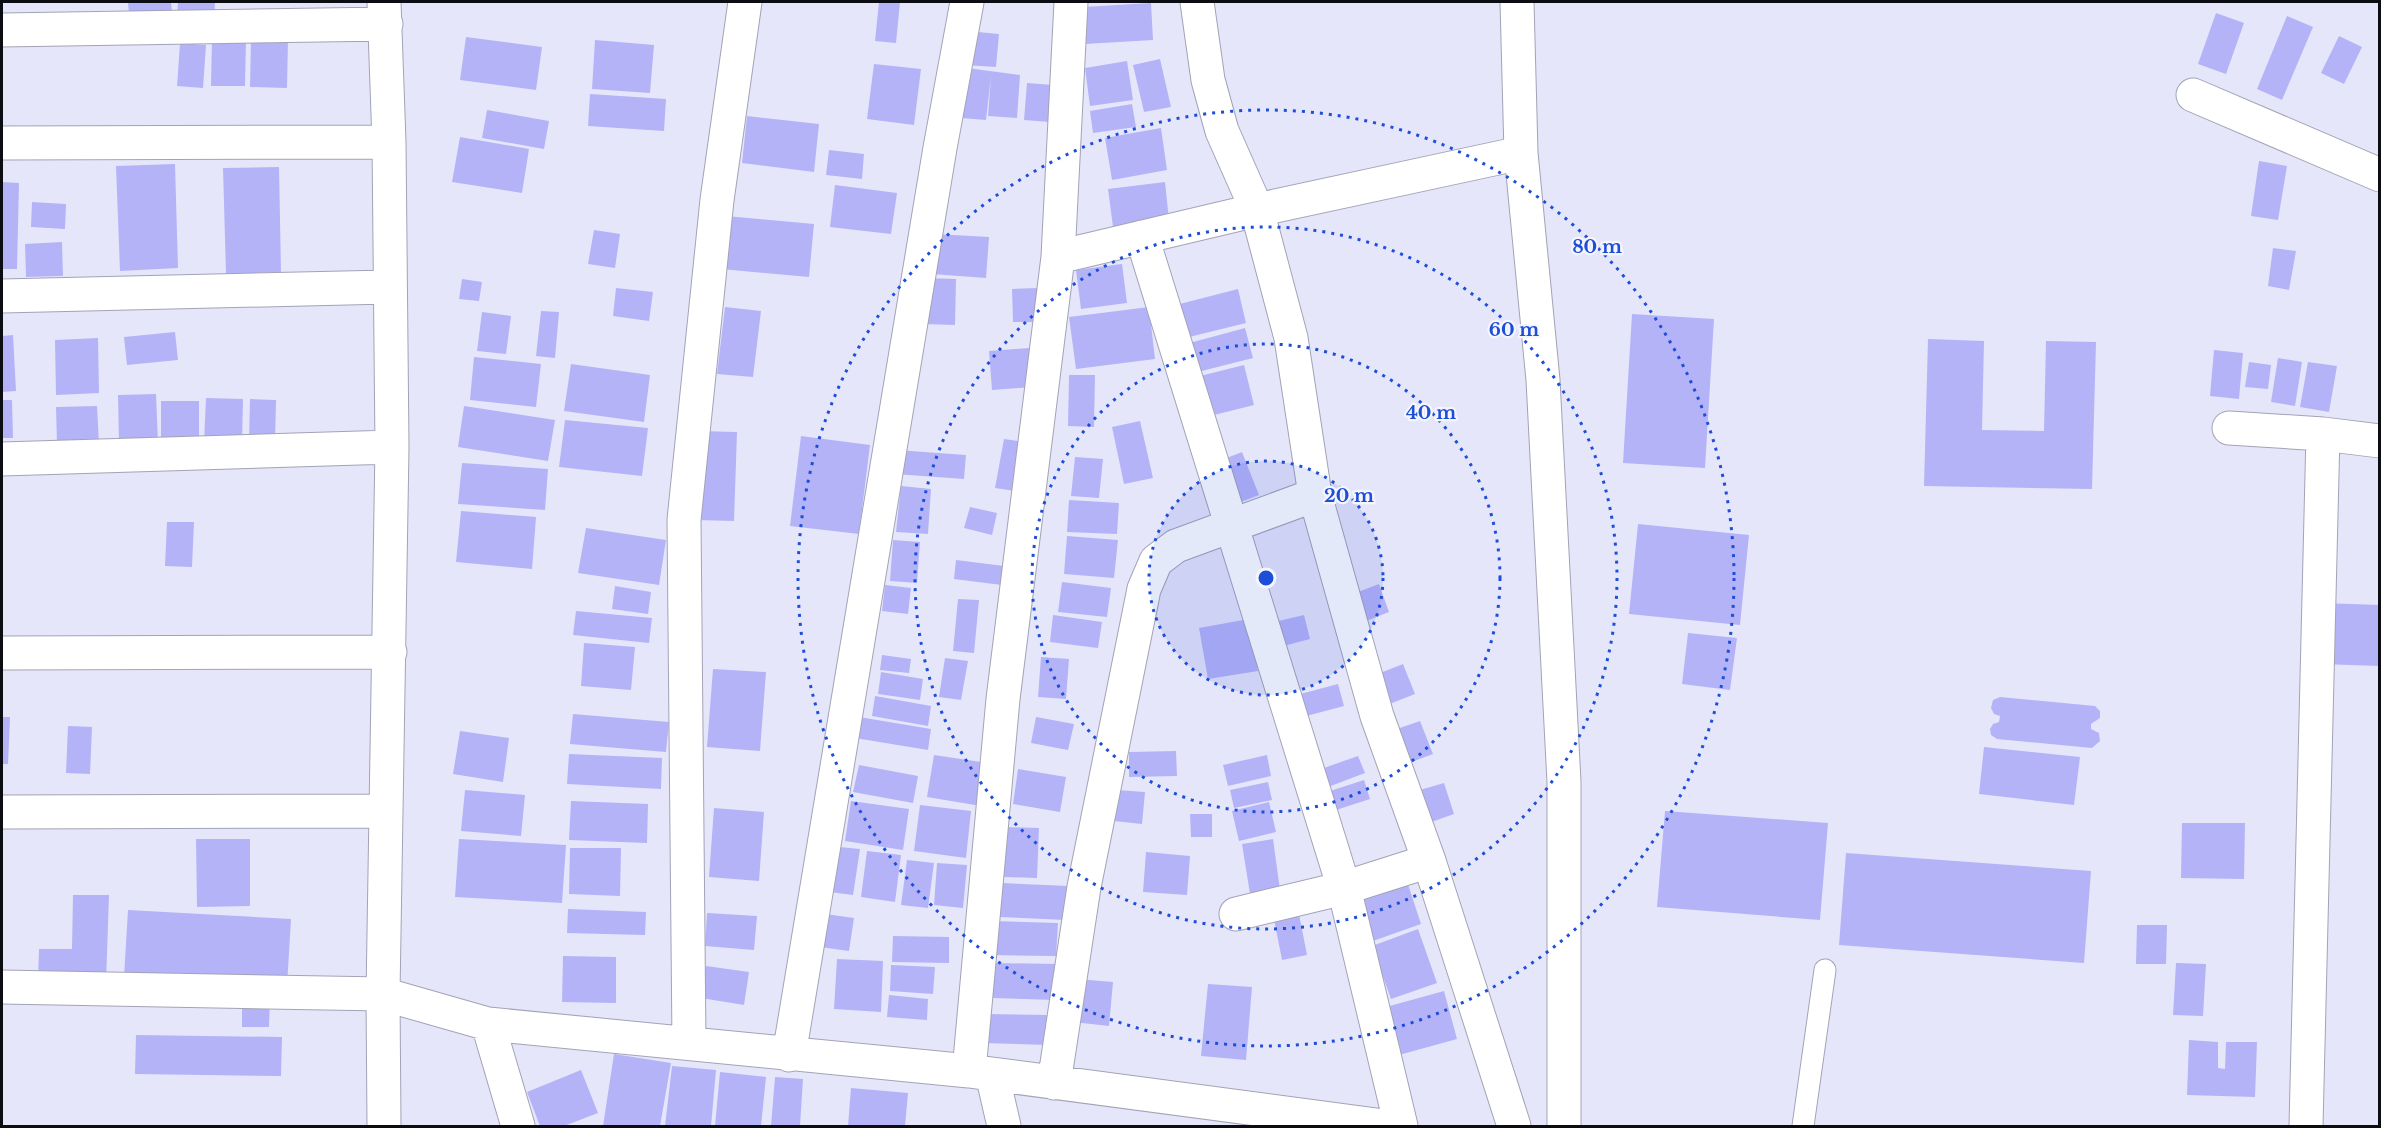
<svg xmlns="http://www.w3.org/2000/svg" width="2381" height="1128" viewBox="0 0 2381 1128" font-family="'Libre Baskerville',serif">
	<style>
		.building { fill: #b4b3f8 }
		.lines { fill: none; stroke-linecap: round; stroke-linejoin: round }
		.lane-casing { stroke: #a3a3b6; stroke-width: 23 }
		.street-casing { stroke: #a3a3b6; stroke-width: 35 }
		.lane { stroke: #fff; stroke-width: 21 }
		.street { stroke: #fff; stroke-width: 33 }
		.ring { fill: none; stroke: #1d4ed8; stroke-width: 3; stroke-dasharray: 3 6 }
		.centre { fill: #1d4ed8; stroke: #f4f5fd; stroke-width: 3 }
		.ring-label { font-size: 18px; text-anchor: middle; font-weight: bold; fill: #1d4ed8; stroke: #f4f5fd; stroke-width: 4.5; stroke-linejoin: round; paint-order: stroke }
	</style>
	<rect width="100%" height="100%" fill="#e6e6fa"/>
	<path class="building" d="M128,2h43l1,10 -43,3z
		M178,2h37l-1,20 -37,-2z
		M879,2h21l-4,41 -21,-2z
		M1151,3l2,37 -68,4 -1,-37z
		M2216,13l28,10 -18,51 -28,-10z
		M2287,16l26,11 -31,73 -25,-11z
		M967,31l32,3 -3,33 -31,-2z
		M2339,36l23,11 -18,37 -23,-11z
		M466,37l76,10 -6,43 -76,-10z
		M212,38h34l-1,48h-34z
		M251,38l37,1 -1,49 -37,-1z
		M595,40l59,5 -4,48 -58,-4z
		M180,43l26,2 -3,43 -26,-2z
		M1160,59l11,48 -27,5 -11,-47z
		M1127,61l6,39 -43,6 -5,-38z
		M874,64l47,5 -7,56 -47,-6z
		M967,68l53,7 -3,43 -29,-2 3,-40 -5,44 -25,-2z
		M1027,83l27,2 -4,37 -26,-2z
		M590,94l76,5 -2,32 -76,-5z
		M1132,104l4,23 -43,6 -3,-22z
		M487,110l62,11 -5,28 -62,-11z
		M747,116l72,8 -5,48 -72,-9z
		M1161,128l6,42 -55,10 -7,-42z
		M460,137l69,12 -7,44 -70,-11z
		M829,150l35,4 -2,25 -36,-4z
		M2259,161l28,5 -9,54 -27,-4z
		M175,164l3,104 -58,3 -4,-105z
		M279,167l2,105 -55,2 -3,-106z
		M2,182l17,1 -2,86h-15z
		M1165,182l4,38 -56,7 -5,-38z
		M835,185l62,8 -6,41 -61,-7z
		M32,202l34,2 -1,25 -34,-2z
		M726,216l88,8 -5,53 -88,-8z
		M594,230l26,4 -5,34 -27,-4z
		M935,234l54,3 -3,41 -54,-4z
		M62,242l1,34 -37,1 -1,-33z
		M2273,248l23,3 -7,39 -21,-4z
		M1122,264l5,39 -46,6 -5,-39z
		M924,278l32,1 -1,46 -33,-1z
		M462,279l20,3 -3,19 -20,-2z
		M616,288l37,4 -4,29 -36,-5z
		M1039,288l1,34h-27l-1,-33z
		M1238,289l8,34 -65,16 -9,-33z
		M725,307l36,4 -8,66 -36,-3z
		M1149,307l6,52 -79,10 -7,-52z
		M541,311l18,1 -4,46 -19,-2z
		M482,312l29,4 -5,38 -29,-3z
		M1632,314l82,5 -9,149 -82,-5z
		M1245,328l8,30 -63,16 -8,-29z
		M175,332l3,28 -51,5 -3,-28z
		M13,335l3,56 -14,1v-56z
		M98,338l1,55 -43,2 -1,-55z
		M1928,339l56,2 -2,89 62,1 2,-90 50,1 -4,147 -168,-3z
		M1029,348l3,39 -40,3 -3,-39z
		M2214,350l29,3 -4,46 -29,-3z
		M474,357l67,7 -5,43 -66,-7z
		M2278,358l24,4 -7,44 -24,-4z
		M2249,362l22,3 -3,24 -23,-2z
		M2308,362l29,4 -8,46 -29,-5z
		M571,364l79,11 -6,47 -80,-11z
		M1244,365l10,40 -52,13 -10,-40z
		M1069,375h26l-1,52 -26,-1z
		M156,394l2,49 -39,-1 -1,-47z
		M206,398l37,1 -1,44 -38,-1z
		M250,399l26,1 -1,42 -26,-1z
		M2,400h10l1,38h-11z
		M161,401h38v46h-38z
		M97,406l2,37 -42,1 -1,-37z
		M464,406l91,14 -7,41 -90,-14z
		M565,420l83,8 -6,48 -83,-9z
		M1140,421l13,57 -29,6 -12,-57z
		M699,431l38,1 -3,89 -39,-1z
		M801,436l69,9 -11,89 -69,-8z
		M1004,439l20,3 -9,49 -20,-3z
		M897,450l69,5 -2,24 -69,-5z
		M1242,452l17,43 -29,11 -16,-43z
		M1075,457l28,2 -4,39 -28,-2z
		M462,463l86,6 -3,41 -87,-6z
		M901,486l30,3 -3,45 -32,-2z
		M1069,500l50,3 -2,31 -50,-2z
		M970,507l27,6 -5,22 -28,-7z
		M461,511l75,6 -4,52 -76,-7z
		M167,522h27l-2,45 -27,-1z
		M1638,524l111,11 -9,90 -111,-11z
		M586,528l80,12 -7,45 -81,-12z
		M1067,536l51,4 -4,38 -50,-4z
		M893,540l27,2 -3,41 -27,-2z
		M956,560l56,7 -2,19 -56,-7z
		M1062,582l49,6 -4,29 -49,-5z
		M1379,584l10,28 -28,11 -11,-28z
		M885,585l26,3 -3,26 -26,-3z
		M615,586l36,6 -3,22 -36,-5z
		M958,599l21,1 -5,53 -21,-2z
		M2322,603l58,2v61l-61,-2z
		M576,611l76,7 -3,25 -76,-8z
		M1053,615l49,7 -4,26 -48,-6z
		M1304,615l6,24 -34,9 -6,-25z
		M1249,619l9,52 -50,8 -9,-51z
		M1688,633l49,5 -7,52 -48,-6z
		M584,643l51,4 -4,43 -50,-4z
		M882,655l29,4 -2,14 -29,-3z
		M1041,657l28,2 -3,40 -28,-2z
		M945,658l23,3 -7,39 -22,-3z
		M1403,664l12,30 -28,11 -12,-30z
		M713,669l53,3 -6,79 -53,-4z
		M881,672l42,7 -3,21 -42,-6z
		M1338,684l6,22 -49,13 -6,-22z
		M875,696l56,10 -3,20 -56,-10z
		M2000,697l95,9 5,5v7l-9,6v5l8,4 1,8 -8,7 -95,-9 -6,-4 -1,-6 3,-5 6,-2 1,-6 -6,-2 -3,-6 2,-8z
		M573,714l96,8 -3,30 -96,-8z
		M2,717h8l-2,47h-6z
		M859,717l72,12 -3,21 -73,-12z
		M1036,717l38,7 -6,26 -37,-7z
		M1420,721l13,33 -27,10 -12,-34z
		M68,726l24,1 -2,47 -24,-1z
		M460,731l49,7 -6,44 -50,-8z
		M1984,747l96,10 -6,48 -95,-11z
		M1176,751l1,25 -48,1v-25z
		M569,754l93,4 -1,31 -94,-5z
		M934,755l54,8 -7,43 -54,-9z
		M1267,755l4,21 -43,10 -5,-21z
		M1358,756l7,17 -37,14 -7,-18z
		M859,765l59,11 -5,27 -60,-11z
		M1018,769l48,8 -6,35 -47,-8z
		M1364,780l6,19 -37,12 -6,-19z
		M1268,782l4,18 -38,8 -4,-18z
		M1444,783l10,31 -31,11 -10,-33z
		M465,790l60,5 -4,41 -60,-5z
		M1117,790l28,2 -3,32 -28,-3z
		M571,801l77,3 -1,39 -78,-3z
		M851,801l58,8 -6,41 -58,-9z
		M1269,802l7,30 -37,9 -7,-30z
		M920,805l51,6 -5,47 -52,-7z
		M714,808l50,4 -5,69 -50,-4z
		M1665,811l163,12 -8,97 -163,-13z
		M1190,814h22v23h-21z
		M2182,823h63l-1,56 -63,-1z
		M1005,827l34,1 -2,50 -33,-1z
		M196,839h54v67l-53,1z
		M459,839l107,6 -4,58 -107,-6z
		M1273,839l7,51 -30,4 -8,-50z
		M829,846l31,3 -7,46 -31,-4z
		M570,848h51l-1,48 -51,-2z
		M867,851l34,4 -6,47 -34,-5z
		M1146,852l44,4 -3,39 -44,-3z
		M1846,853l245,18 -7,92 -245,-18z
		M907,860l27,3 -6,45 -27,-3z
		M937,863l30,2 -4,43 -29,-3z
		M1405,875l16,49 -48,17 -16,-50z
		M1002,883l67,3 -3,34 -66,-3z
		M73,895h36l-3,88 -68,-2 1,-32h33z
		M568,909l78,3 -1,23 -78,-2z
		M1298,909l9,46 -25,5 -9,-46z
		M128,910l163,9 -4,67 -163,-9z
		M707,913l50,3 -3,34 -49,-4z
		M825,914l29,4 -5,33 -29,-4z
		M991,921l67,2 -2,33 -66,-1z
		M2137,925h30l-1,39h-30z
		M1418,929l19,54 -46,16 -19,-53z
		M893,936l56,1v26l-57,-1z
		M563,956l53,1v46l-54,-1z
		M837,959l46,2 -2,51 -47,-3z
		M992,963l65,1 -1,36 -65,-2z
		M2176,963l30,1 -3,52 -30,-1z
		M891,965l44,2 -2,27 -43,-3z
		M706,966l43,6 -5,33 -43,-7z
		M1077,979l36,3 -4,44 -36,-4z
		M1208,984l44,3 -6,73 -45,-4z
		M1444,991l13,48 -58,16 -13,-48z
		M889,995l39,4 -1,21 -40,-3z
		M242,997h28l-1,30h-27z
		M982,1014l67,1 -1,30 -67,-2z
		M136,1035l146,2 -1,39 -146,-2z
		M2189,1040l29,2v26l7,1 1,-27h31l-2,55 -68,-2z
		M614,1054l57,9 -11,63h-57z
		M672,1066l44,4 -5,56h-46z
		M581,1070l17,43 -34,13h-24l-13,-34z
		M720,1072l46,5 -5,49h-46z
		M775,1077l28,2 -3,47h-29z
		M851,1088l57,5 -3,33h-57z"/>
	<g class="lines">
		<g class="lane-casing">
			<path id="lane" d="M1803,1126l22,-156"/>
		</g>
		<g class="street-casing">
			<path id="street" d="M1197,2l11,78 14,51 35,79 34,128 24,157 62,221 52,145 85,265
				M1517,2l4,151 22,227 21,402v344
				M2,30l384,-6
				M2193,95l187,80
				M2,143l387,-1
				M1142,237l202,651 57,238
				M1058,257l199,-47 264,-57
				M2,296l386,-9
				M2229,428l94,6 57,7
				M2,459l390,-12
				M2,653l388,-1
				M2,812l383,-1
				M1236,914l108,-26 85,-27
				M2,987l381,7 105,30 481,47 415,55
				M488,1024l30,102
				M689,1043l-5,-523 33,-320 28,-198
				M789,1055l151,-907 27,-146
				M969,1071l34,-372 55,-442 13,-255
				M992,1074l12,52
				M1054,1083l30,-196 60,-298 12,-28 20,-15 139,-51
				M384,1126l-1,-132 9,-547 -3,-305 -5,-140
				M2306,1126l17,-692"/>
		</g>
		<use href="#lane" class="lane"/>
		<use href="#street" class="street"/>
	</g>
	<circle cx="1266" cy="578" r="117" fill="#1d4ed8" fill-opacity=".12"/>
	<g class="ring">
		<circle cx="1266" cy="578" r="117"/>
		<circle cx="1266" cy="578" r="234"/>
		<circle cx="1266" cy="578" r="351"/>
		<circle cx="1266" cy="578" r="468"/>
	</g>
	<circle cx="1266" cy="578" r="9" class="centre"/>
	<g class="ring-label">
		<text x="1597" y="253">80 m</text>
		<text x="1514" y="336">60 m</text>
		<text x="1431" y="419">40 m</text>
		<text x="1349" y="502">20 m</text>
	</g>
	<rect width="2381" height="1128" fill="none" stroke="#0c0c13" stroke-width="6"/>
</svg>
